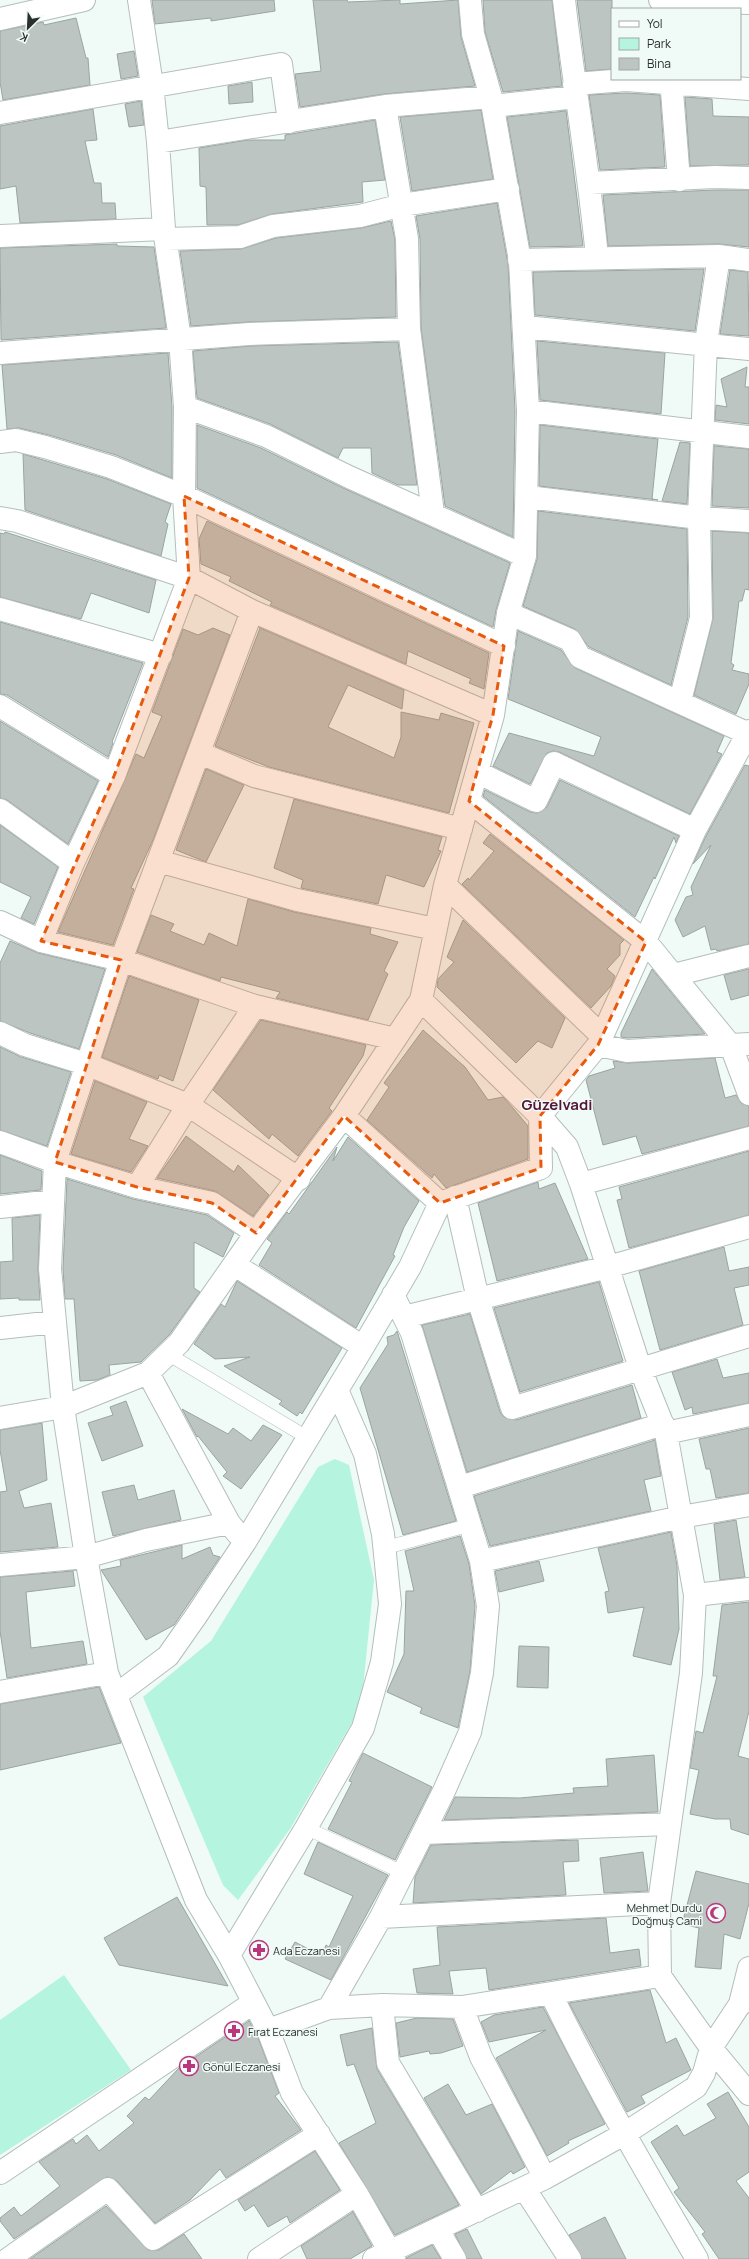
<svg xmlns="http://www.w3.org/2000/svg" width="749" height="2259" viewBox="0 0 749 2259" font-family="Manrope,sans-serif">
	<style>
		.green { fill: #b5f4df }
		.building { fill: #bcc5c2; stroke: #9aa4a0 }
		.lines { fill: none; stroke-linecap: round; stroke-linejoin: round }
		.lane-casing { stroke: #b4beba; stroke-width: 14 }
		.street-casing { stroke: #b4beba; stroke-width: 24 }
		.lane { stroke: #fff; stroke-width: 13 }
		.street { stroke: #fff; stroke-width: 22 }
		.marked { fill: #e8590c; fill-opacity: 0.2; stroke: #e8590c; stroke-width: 3; stroke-dasharray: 8 5; stroke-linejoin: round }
		.labels { text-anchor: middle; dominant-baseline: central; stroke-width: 3; stroke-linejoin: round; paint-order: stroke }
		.poi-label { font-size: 11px; fill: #2b2f2d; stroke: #f0faf7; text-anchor: start }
		.district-label { font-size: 15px; font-weight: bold; fill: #551537; stroke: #f0faf7 }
	</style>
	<rect width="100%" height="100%" fill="#f0faf7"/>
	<path class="green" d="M335,1459l14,6 25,115 -13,127 -71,122 -52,71 -15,-15 -80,-188 68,-56 107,-174z
		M64,1975l67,95 -131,85v-135z"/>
	<path class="building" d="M152,0h122l1,11 -64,10v-3l-56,6z
		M313,0h34l1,2 52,-2v4l58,-4 3,37 14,49 -91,8 -84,13 -5,-33 26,-3z
		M483,0h69l10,86 -59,6 -18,-60z
		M577,0h35v69l-26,2z
		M76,18l10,40h2l2,27 -87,15 -3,-18v-51l43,-9 1,3z
		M134,51l4,25 -17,3 -4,-25z
		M252,82l1,20 -24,2 -1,-18z
		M626,93l34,2 5,72 -65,3 -11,-75z
		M685,97l27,2 1,17 36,1v48l-59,1z
		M141,101l3,24 -15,2 -4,-23z
		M93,109l4,31 -12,1 9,42h7l1,20h13l1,16 -96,4 -4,-37 -16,3v-63z
		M481,110l12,69 -81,12 -12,-74z
		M566,111l17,135 -53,1 -23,-130z
		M375,120l10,60 -23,2 1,20 -91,12 -34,11h-31l-1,-38 -6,-1 -1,-38 49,-8h37v-5z
		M715,190h34v57l-30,-3 -111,2 -5,-51z
		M497,203l11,61 7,147 -2,126 -68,-31 -24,-178 -1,-89 -4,-23z
		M391,221l4,19 1,77 -148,5 -57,4 -11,-75 61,-2 35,-11 85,-10z
		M117,244v2l37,1 12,81 -165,12 -1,-92z
		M704,269l-9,62 -160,-16 -2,-43z
		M730,270l18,2 1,64 -29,-2z
		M537,341l128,12 -4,61 -121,-14z
		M398,342l19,143h-19l-26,-12 -1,-25h-28l-5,10 -68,-34 -73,-26 -4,-47 57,-5z
		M168,353l4,54v71l-56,-23 -67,-20 -30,-7 -12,1 -5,-64z
		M747,367l-2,20h4v37l-34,-4 1,-15 11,2 -6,-28z
		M197,425l64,23 82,40 167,75 -14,47 -3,17 -296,-139z
		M540,425l118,14 -6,60 6,1 -119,-14z
		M680,442l10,1 -3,61 -25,-3z
		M714,446l35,3v59l-37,-2z
		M23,454l84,25 64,25 -6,18 3,2 -7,32 -136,-46z
		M538,511l149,18 1,88 -17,68 -82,-38 -14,-18 -52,-23 14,-47z
		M207,521l282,132 -5,36 -15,-6 2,-4 -63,-28 -2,13 -136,-59 2,-3 -43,-21 2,-4 -30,-13 -2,-25z
		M712,531l37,2v57l-4,-1 -3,12h-3l-8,62 3,2 -2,5 17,4v10l-13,30 -42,-19 19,-77z
		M5,532l151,48 -7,33 -58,-20 -10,26 -81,-22v-64l4,1z
		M0,622l143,41 -31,79 1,1 -5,14 -101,-62 -7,-1z
		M213,628l17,7 -77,205 -22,48 3,1 -21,56 -55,-13 78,-178 8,4 18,-42 -10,-4 31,-83 15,6z
		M260,628l144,62 -2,19 -54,-24 -20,42 66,31 7,-21v-25l38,8 2,-7 33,10 -25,90 -180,-46 -54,-21z
		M518,631l43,19 14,18 149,68 -7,16 5,2 -32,60 -131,-62 -6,-1 -6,2 -17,31 -37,-18 16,-33 85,23 7,-19 -93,-38z
		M0,721l98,60 -30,63 -61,-44 -7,-2z
		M745,765l4,1v178l-32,7 -1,-2 -5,1 -6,-24 -22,11 -8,-17 11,-23 7,-2 -2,-8 20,-42 -18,19 13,-28z
		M206,769l38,16 -38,77 -30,-12z
		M560,780l119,56 -3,7 -2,-6 -19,42 -1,-2 -19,40 -152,-121 2,-6 45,22 7,1 10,-6z
		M294,799l148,38 -4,13 3,1 -17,36 -38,-12 -8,29 -77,-16 2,-8 -29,-12z
		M0,825l58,42 -24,57 -13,-6 10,-21 -31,-15z
		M490,834l134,106 -4,4v11l-13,14 8,7 -4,10 -20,22 -129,-124 6,-6 1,2 25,-29 -11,-8z
		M248,899l46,13 77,16 -1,6 28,8 -14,29 4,3 -20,46 -92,-22 4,-6 -59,-15 -1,4 -83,-29 14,-37 23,9 -4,7 34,14 5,-12 28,13z
		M463,920l102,98 -13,30 -14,-7 -22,22 -79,-76 1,-8 16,-17 -7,-5z
		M10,941l28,12 67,16 -26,80 -49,-16 -30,-12v-58z
		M652,969l53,65 -77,4 -7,-1v-4z
		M749,969v26l-18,5 -7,-25z
		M129,976l70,24 -26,81 -14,-6 -1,4 -56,-22z
		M261,1020l105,25 -3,11 -34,52 3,3 -34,45 -26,-22 -3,5 -56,-49z
		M423,1030l42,37 23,33 15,-3 10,11 15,18v33l-82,29 -12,-14 -2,4 -65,-58 22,-33 -5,-4z
		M0,1047l21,10 50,15 -24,74 -47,-16z
		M715,1058l10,40 11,-3 5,8 8,3v20l-107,28 -6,-18 -33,9 -17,-65 3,-4 26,-8 -2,-7 15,2z
		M95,1081l52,21 -18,37 19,7 -17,26 -60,-18z
		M186,1136l48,36 4,-7 31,30 -16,21 -38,-25 -58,-13z
		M348,1137l71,64 -15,26 -11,28 2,1 -39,72 -97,-63 13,-22 -5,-4 20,-27 2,2 48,-67 -4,14z
		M749,1151v64l-120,33 -12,-48 5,-1 -3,-12z
		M0,1155l42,16 -1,19 -41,4z
		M67,1179l66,20 74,16 27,18 -11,24 -29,-15v46l6,4 -31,43 -28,27 -32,3 1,10 -13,5 -17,1 -6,-82h-9l-2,-30z
		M538,1182l1,7 16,-6 33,76 -91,22 -19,-78z
		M40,1215l-2,54 2,31h-21v-2l-19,1v-37l13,-1 -1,-43z
		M724,1247l5,24 20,-4v18l-15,3 9,37 -83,25 -21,-79z
		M237,1281l105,67 -40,66 -2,-2 -3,4 -18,-12 3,-3 -58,-35 26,-9 -35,2 -21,-15 27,-40 4,3z
		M599,1282l24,79 -103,31 -26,-84z
		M470,1314l30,98 4,5 12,3 116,-35 9,33 -174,54 -45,-147z
		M397,1331l59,190 -53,14 -43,-147 28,-44 -1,-7 7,-2z
		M717,1359l6,19 26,-5v30l-56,11 -1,-7 -7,3 -13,-38z
		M126,1401l17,45 -41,15 -14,-38 25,-8 -3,-8z
		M182,1409l46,25 5,-6 18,13 12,-16 19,10 -41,54 -18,-13 4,-4 -29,-36 -1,1z
		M42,1423l5,57 -28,11 5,17 27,-5 7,44 -58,5v-60l7,-1 -7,-41v-20z
		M749,1428v65l-33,5 -6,-29h-4l-7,-30z
		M655,1440l6,36 -17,4 7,31 -161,35 -16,-50z
		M134,1485l4,15 36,-10 7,30 -68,16 -11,-44z
		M736,1520l9,57 -25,3 -6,-56z
		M671,1532l6,34 2,63 -8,36 -38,-9 11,-49 -36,6 -3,-21 4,-1 -11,-43z
		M460,1536l9,28 6,42 -5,65 -12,57 -38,-15 2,-5 -35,-16 17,-38 2,-63h8l-9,-40z
		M182,1545v14l28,-12 3,8 7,2 -46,68 -28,15 -45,-70 20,-4 -1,-6z
		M539,1561l5,20 -45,11 -4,-21z
		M73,1571l2,15 -49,6 5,56 52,-7 4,23 -80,14 -7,-47v-54z
		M749,1602v109l-11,45 11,3v76l-18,-6 -1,-10h-15l-25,-5 9,-44 -9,-2 6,-37 7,2 14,-57h-4l9,-71z
		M519,1646l30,1 -1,41 -31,-1z
		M99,1687l22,56 -121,27v-66z
		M363,1753l69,34 -37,73 -67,-31 24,-47 -3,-1z
		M654,1755l4,57 -214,8 11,-23 65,1 54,-5 -1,-5 35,-2 -2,-27z
		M578,1840l1,21 -16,1 3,33 -153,8 2,-26 16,-32z
		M318,1842l70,33 -57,105 -46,-21 10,-17 27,14 4,-11 3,2 24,-51 -49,-22z
		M643,1852l5,39 -44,2 -4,-35z
		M696,1871l53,13v19l-9,36 -16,-5 -3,35 -26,-2 4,-39 -17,-4z
		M177,1897l51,89 -109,-21 -15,-27z
		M606,1918l4,35 29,-4 2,17 -152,24 -3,-22 -37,3 4,23 -36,-1 -4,-24 27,-4 -3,-38z
		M650,1990l16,53 10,-5 15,32 -50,26 4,7 -18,9 -58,-109z
		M543,2007l62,117 -37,17 1,2 -22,13 -51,-98 50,-28 -57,12 -8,-20 13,-7z
		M417,2018l36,1 10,27 -22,7 -11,1 -1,-3 -29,6 -4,-34z
		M249,2021l8,14 22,58 -4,3 26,34 -75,48 -6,-9 -30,31 -35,23 -38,-42 -10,-4 -93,62 -14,-18v-3l14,-11 7,9 39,-30 -21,-24 34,-23 3,5 11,-9 12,16 35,-28 -7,-7 18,-19 4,3 30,-32z
		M372,2028l5,41 82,136 -64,30 -56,-92 37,-20 -22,-59 -7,2 -7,-31z
		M448,2084l18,31 26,-11 33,63 -12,7 -2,-3 -30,23 -57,-96z
		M728,2092l21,35v45l-13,9 13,17v61h-30l-17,-25 3,-2 -31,-40 5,-4 -28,-46 26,-17 7,11 32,-18 -9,-14z
		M315,2151l25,39 -50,33 -3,-7 -19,11 -14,-22 -9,6 -7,-11z
		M106,2206l42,44h11l25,-16 18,25h-172z
		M353,2212l19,34 -22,13h-43l-6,-13z
		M605,2217l21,42h-44l-13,-24z
		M467,2229l15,30h-15l-12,-25z
		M432,2245l9,14h-35v-1z"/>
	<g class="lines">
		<g class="lane-casing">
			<path id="lane" d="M168,1354l140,84
				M384,1548l86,-23
				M306,1828l98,45"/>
		</g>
		<g class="street-casing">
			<path id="street" d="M564,0c10,86 25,171 33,257
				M660,0l89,3
				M0,19l84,-19
				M671,79l8,101
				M574,84l52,-4 123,9
				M385,106l22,133 2,90 24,184
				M493,106l83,-9
				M0,113l281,-49 8,58
				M158,142l227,-36 106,-9
				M590,183l125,-6 34,1
				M0,236l164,-7
				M166,239l74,-2 33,-11 87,-10 42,-11 106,-16
				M519,260l200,-4 30,4
				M525,327l224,22
				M0,353l249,-19 160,-5
				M185,407l81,29 83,41 176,79
				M528,411l221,26
				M0,442l16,-2 29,7 66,20 73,29 320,150
				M528,497l171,21 50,3
				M0,518l17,3 172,57 63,33 241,104
				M0,609l161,46
				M252,611l-131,349 -66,202 -5,107 13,138 23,150 21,116 89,227 33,55 39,75 24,63 65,101 37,65
				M508,613l62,27 10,17 169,77
				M680,701l21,-83 -2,-100 7,-175 13,-87
				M0,706l114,70
				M200,753l54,23 207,53
				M477,772l59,29 18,-38 141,67
				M469,801l177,141 85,104 18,48
				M0,810l73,53
				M158,861l139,39 138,29
				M445,885l157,151
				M0,922l41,19 80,19 134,46 140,33
				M41,941l32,-78 41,-87 75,-198 -5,-82 1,-89 -5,-68 -16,-110 -6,-87 -6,-57 -13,-85
				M674,975l75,-19
				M421,1000l119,116 27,31 14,37 59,184 26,65 29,162 -4,78 -32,230 1,73 51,72 38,46
				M0,1033l25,12 61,19 102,41 111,74
				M598,1045l29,6 122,-7
				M344,1116l96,87
				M0,1142l55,20 82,25 75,16 44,30
				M581,1184l168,-46
				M137,1187l51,-82 67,-99
				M455,1197l23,102 34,109 237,-72
				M0,1207l53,-6
				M235,1265l128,82
				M404,1317l204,-50 141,-40
				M0,1328l55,-6
				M148,1373l81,150 9,11
				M0,1418l63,-11 85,-34 31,-30 77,-110 88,-117 77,-116 24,-115 48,-170 15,-102 17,-57 3,-145 -8,-150 -29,-164 -18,-63 -3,-34
				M666,1433l83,-18
				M460,1487l203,-63
				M481,1561l200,-44 68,-12
				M0,1565l86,-8 60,-17 83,-17
				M695,1595l54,-6
				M0,1692l107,-19
				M116,1695l52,-39 28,-40 49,-74 118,-195 47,-80 30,-64 101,-35 -1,-52 58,-71 97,-215 54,-99
				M424,1833l245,-9
				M381,1917l278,-14
				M229,1955l77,-127 57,-100 19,-66 8,-58 -7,-70 -18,-80 -28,-64
				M551,1994c44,91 95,178 146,265
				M740,2004l9,-36
				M382,2005l6,58 89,148
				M462,2007l19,50 64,121
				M329,2008l52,-91 63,-126 26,-59 12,-59 6,-67 -7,-45 -69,-228 -19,-38
				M268,2030l61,-22 53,-3 80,2 198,-31
				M0,2173l253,-170
				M524,2188l46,71
				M438,2230l17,29
				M8,2259l100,-70 45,50 166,-105
				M259,2259l98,-65
				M374,2259l171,-81 79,-44 72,-47 8,-14 7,-25 29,-44 9,-4"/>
		</g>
		<use href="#lane" class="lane"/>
		<use href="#street" class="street"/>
	</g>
	<path class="marked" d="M184,496l320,150 -11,69 -24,86 177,141 -48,103 -58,71 1,52 -101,35 -96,-87 -88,117 -44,-30 -75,-16 -82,-25 66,-202 -80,-19 73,-165 75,-198z"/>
	<defs>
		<g id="mosque-ring" transform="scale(1)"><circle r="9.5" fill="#f0faf7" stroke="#bb377d" stroke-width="1.5"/><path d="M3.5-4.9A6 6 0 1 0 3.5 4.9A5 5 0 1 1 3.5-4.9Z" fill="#bb377d"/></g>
		<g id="pharmacy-ring" transform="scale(1)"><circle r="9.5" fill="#f0faf7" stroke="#bb377d" stroke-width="1.5"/><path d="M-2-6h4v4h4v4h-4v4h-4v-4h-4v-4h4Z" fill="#bb377d"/></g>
	</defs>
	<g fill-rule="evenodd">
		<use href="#mosque-ring" x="716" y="1913"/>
		<use href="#pharmacy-ring" x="259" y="1950"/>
		<use href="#pharmacy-ring" x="234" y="2031"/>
		<use href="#pharmacy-ring" x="189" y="2066"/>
	</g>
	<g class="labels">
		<g class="poi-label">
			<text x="702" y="1907" text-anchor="end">Mehmet Durdu<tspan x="702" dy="13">Doğmuş Cami</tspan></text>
			<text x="273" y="1950">Ada Eczanesi</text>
			<text x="248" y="2031">Fırat Eczanesi</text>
			<text x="203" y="2066">Gönül Eczanesi</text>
		</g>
		<g class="district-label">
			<text x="557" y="1104">Güzelvadi</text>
		</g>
	</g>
	<rect x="611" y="8" width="130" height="72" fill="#f0faf7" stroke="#a1a9a6"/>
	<rect x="619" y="21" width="20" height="6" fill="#ffffff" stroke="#a1a9a6"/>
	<text x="647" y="28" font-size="12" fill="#2b2f2d">Yol</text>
	<rect x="619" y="38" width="20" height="12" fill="#b5f4df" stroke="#a1a9a6"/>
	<text x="647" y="48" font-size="12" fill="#2b2f2d">Park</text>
	<rect x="619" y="58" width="20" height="12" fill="#bcc5c2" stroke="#a1a9a6"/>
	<text x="647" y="68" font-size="12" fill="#2b2f2d">Bina</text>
	<g transform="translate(28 28) rotate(204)" stroke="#f0faf7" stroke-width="3" paint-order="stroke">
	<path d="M0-3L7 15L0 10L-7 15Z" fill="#2b2f2d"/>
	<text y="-6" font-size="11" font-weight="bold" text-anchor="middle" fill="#2b2f2d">K</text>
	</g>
</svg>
